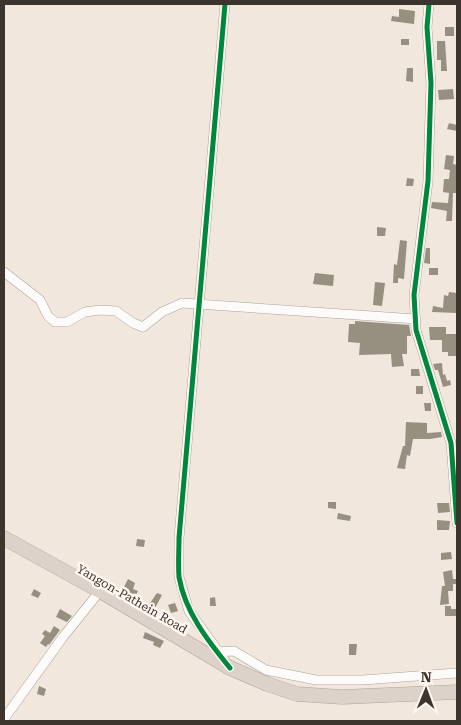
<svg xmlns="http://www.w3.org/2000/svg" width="461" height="725" viewBox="0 0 461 725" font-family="'Roboto Serif',serif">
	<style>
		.building { fill: #978f80 }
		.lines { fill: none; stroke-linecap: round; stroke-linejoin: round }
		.minor-casing { stroke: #aaa39b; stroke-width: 10 }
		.highway-casing { stroke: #b1a196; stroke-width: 15 }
		.minor { stroke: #fdfbfa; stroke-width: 9 }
		.highway { stroke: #ddd2ca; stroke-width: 14 }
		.cycleway-casing { stroke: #fff7ef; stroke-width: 8 }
		.cycleway { stroke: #00873e; stroke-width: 5 }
		.labels { text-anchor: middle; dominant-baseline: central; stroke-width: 5; stroke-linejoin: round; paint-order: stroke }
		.street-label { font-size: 12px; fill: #3c352d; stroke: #fff7ef }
	</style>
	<rect width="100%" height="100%" fill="#f2e7dc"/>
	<path class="building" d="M399,9l16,2 -1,13 -23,-3 1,-5 7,1z
		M445,27h9v9h-9z
		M401,39h8v6h-8z
		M437,41h8l2,30h-6v-11h-4z
		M407,68h6v14l-7,-1z
		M453,89l1,10 -15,1 -1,-10z
		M449,123l8,2v6l-10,-2z
		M446,155l8,1 -1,8 4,1v28h-4l-1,28h-6l1,-10 -16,-3 1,-6 16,1 1,-10 -6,-1 1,-13h5l1,-9 -6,-1z
		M407,178l7,1 -1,7h-7z
		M377,227l9,1 -1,8h-8z
		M400,240l7,1 -3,38 -6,-1v5h-5l1,-19 3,1z
		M426,248h4v16l-6,-1z
		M429,268h9v7h-9z
		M315,273l19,2 -1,11 -20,-2z
		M375,282l10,1 -3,23 -9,-1z
		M449,292l8,1v20l-25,-1 1,-6 10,2 1,-13 4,1z
		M355,321l54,4 2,11h-4v18h-5l2,12 -12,1 -1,-13 -32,1 1,-12 -12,-1 1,-18h6z
		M429,327h17v7h11v22h-9v-4h-6v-12h-12z
		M442,363l1,12 2,-1 2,7 3,-1 1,5 -8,2 -5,-17h-3l-2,-6z
		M411,369h8l1,7h-9z
		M416,386h7v8h-7z
		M424,403h7v8h-6z
		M406,422l21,1v10l14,-1 1,5 -12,2h-17l-3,17 -3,-1 -2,14 -8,-1 6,-22h2z
		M328,502h8v7l-8,-1z
		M437,503h12l1,9 -12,1z
		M338,513l13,3 -1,5 -13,-2z
		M437,520l13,1 -1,9h-12z
		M137,539l8,1 -1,7 -8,-1z
		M451,552l1,7 -11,1v-7z
		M452,570l1,9h4v5h-4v7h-5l1,13 -9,1 2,-19h3l-2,-14z
		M128,579l7,4 -2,6 5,2 -3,6 -13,-6z
		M34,589l7,4 -3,5 -7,-3z
		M157,593l5,2 -8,15 -6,-4z
		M215,597l1,9h-6v-8z
		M175,603l3,8 -7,2 -3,-8z
		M445,606h6v3h6v7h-12z
		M60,609l12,7 -5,6 -11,-5z
		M54,626l6,4 -11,15 -1,-1 -2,3 -6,-4 5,-7 -3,-2 3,-4 5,3z
		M145,632l19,9 -4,7 -7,-3 1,-3 -11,-4z
		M349,644h8l-1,11h-7z
		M39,686l7,3 -2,7 -7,-2z"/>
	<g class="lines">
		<g class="minor-casing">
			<path id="minor" d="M429,4l-2,23 4,56 -3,98 -14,114 2,35 35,113 6,80
				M4,272l36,28 8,16 7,6h12l18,-10 15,-2 16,1 17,12 10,4 19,-15 20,-9 234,16
				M217,652l17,-1 32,19 50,10h47l94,-7
				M225,661l-36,-50 -10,-34v-39l46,-534
				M4,719l59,-82 37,-46"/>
		</g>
		<g class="highway-casing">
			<path id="highway" d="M4,538l96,53 130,77 37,16 30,10 45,3 115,-5"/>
		</g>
		<use href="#minor" class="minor"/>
		<use href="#highway" class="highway"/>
		<g class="cycleway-casing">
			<path id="cycleway" d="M225,4l-46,534c0,13 -1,26 0,39 6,35 29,64 51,91
				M429,4l-2,23 4,56 -3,98 -14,114 2,35 35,113 6,80"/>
		</g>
		<use href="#cycleway" class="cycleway"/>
	</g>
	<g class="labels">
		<g class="street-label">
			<text transform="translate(132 599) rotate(30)">Yangon-Pathein Road</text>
		</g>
	</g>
	<rect width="461" height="725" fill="none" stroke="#3c352d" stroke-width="10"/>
	<g transform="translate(426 690) rotate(1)" stroke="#fff7ef" stroke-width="4" paint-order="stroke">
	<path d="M0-4L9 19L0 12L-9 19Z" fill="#3c352d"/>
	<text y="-8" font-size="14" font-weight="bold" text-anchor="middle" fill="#3c352d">N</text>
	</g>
</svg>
